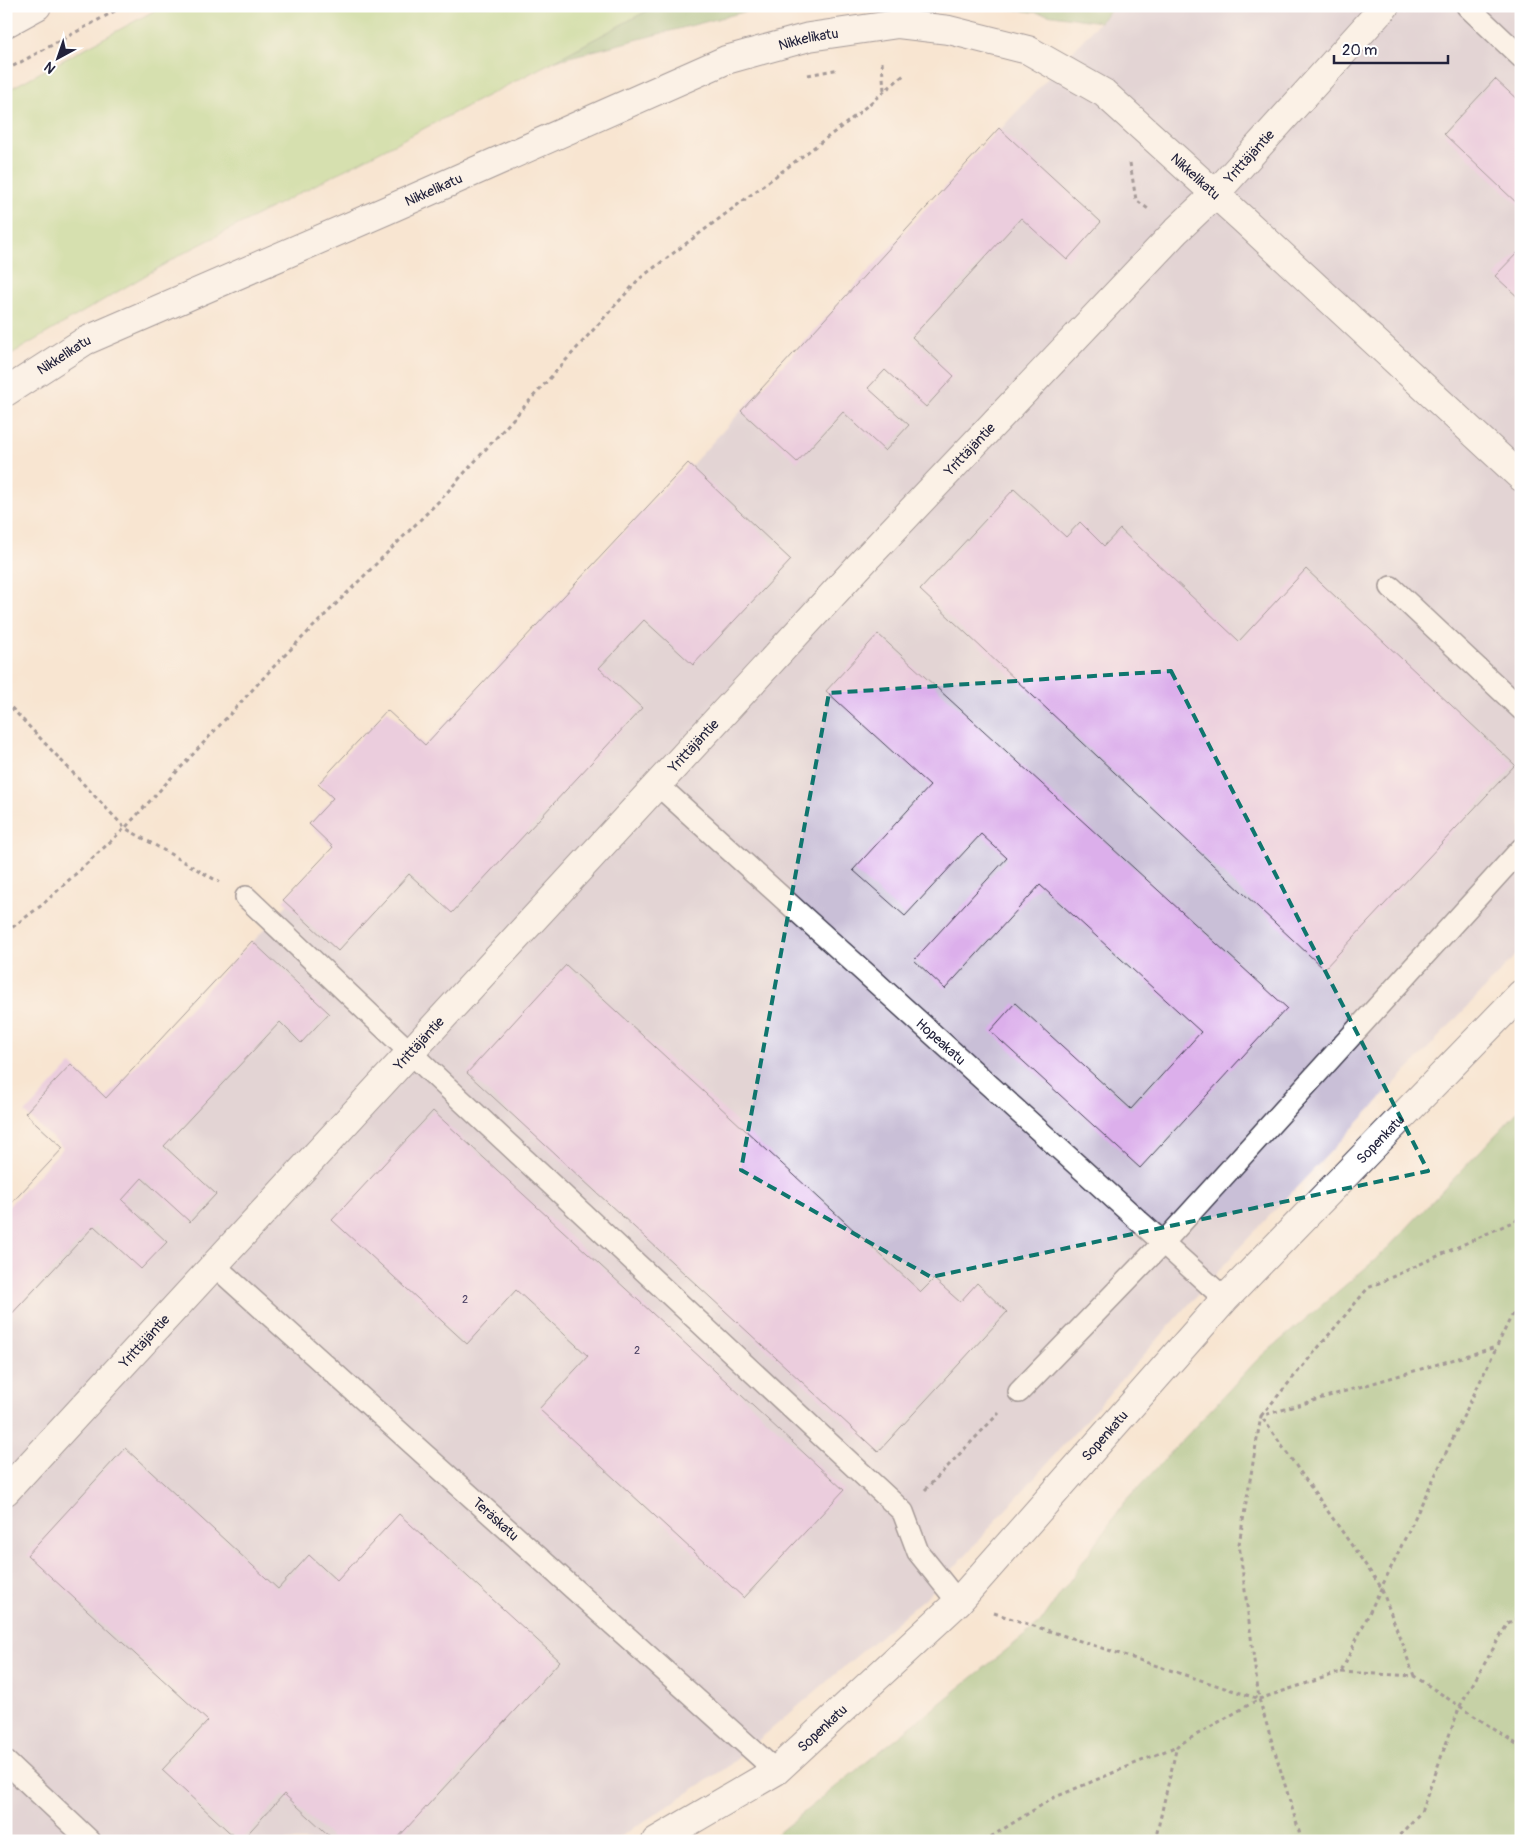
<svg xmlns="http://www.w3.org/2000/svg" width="1527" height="1847" viewBox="0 0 1527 1847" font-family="Pangolin,sans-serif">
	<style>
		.industrial { fill: #c9bfd7 }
		.green { fill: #add985; stroke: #687e60 }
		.forest { fill: #8ab972; stroke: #566e56 }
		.building { fill: #dcafeb }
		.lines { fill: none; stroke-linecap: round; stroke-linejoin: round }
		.service-casing { stroke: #423f52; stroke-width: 24 }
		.minor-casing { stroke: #423f52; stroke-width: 30 }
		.tertiary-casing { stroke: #423f52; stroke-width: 30 }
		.secondary-casing { stroke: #423f52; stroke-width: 30 }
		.path { stroke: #423f52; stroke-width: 3; stroke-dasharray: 4 4; stroke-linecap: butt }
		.service { stroke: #fff; stroke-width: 21 }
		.minor { stroke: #fff; stroke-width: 28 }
		.tertiary { stroke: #fff; stroke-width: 28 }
		.secondary { stroke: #fff; stroke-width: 28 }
		.marked { fill: none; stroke: #0f766e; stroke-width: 4; stroke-dasharray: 10 6; stroke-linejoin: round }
		.labels { text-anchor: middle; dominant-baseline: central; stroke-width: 4.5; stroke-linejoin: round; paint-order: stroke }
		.number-label { font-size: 11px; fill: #504567 }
		.street-label { font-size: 14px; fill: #22223b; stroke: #fff }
	</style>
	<rect width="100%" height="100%" fill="#fff"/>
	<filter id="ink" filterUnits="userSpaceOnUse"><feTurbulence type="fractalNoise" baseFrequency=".02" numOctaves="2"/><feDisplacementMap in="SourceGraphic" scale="10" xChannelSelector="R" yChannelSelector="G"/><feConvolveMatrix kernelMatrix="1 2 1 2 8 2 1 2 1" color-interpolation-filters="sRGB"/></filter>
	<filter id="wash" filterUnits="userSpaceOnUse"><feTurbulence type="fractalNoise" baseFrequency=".0096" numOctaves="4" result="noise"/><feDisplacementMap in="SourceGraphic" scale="20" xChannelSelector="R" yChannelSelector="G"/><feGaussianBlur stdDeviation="1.12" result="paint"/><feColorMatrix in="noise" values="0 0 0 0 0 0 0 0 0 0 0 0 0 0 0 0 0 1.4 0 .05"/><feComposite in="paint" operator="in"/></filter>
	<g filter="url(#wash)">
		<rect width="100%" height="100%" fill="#f8e5d1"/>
		<path class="industrial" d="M1114,6h407v944l-280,296 -305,342 -210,180 -112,73h-608v-631z"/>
		<path class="green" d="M163,6h493l-102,55 -372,193 -176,103v-266z"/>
		<path class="forest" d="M656,6h111l-213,55z
			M992,6h122l-14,16z
			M1521,1108v733h-753l272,-218 84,-120 132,-142 126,-107z"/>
		<g id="blocks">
			<path class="building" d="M1495,79l26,24v104l-77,-73z
				M999,128l102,94 -34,38 -46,-42 -109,119 42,39 -28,31 -41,-37 -17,18 41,37 -24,26 -42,-39 -46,50 -56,-51z
				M1521,249v51l-26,-24z
				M688,463l103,97 -98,105 -49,-45 -45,48 43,40 -190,205 -43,-39 -71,77 -55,-51 50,-53 -24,-23 24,-26 -15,-14 69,-74 38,35z
				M1014,489l52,48 14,-15 24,24 16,-17 119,112 67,-72 209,196 -191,204 -404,-379z
				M878,634l409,374 -147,160 -150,-137 25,-28 116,106 70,-77 -161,-147 -95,104 -31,-29 93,-102 -26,-24 -76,82 -52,-46 77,-84 -104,-95z
				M252,941l77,72 -28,30 -21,-21 -116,124 52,48 -26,28 -48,-44 -20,22 45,42 -26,27 -47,-43 -88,94v-111l57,-61 -38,-35 46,-49 35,34z
				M566,965l355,327 13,-13 26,23 17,-19 30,29 -129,140 -411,-379z
				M433,1111l411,379 -100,108 -205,-189 49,-53 -72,-66 -49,54 -135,-124z
				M125,1448l153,141 31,-34 28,26 62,-67 161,147 -165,180h-60l-51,-47 -43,47h-2l-77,-71 46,-49 -181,-166z"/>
		</g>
	</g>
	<g filter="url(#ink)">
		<use href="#blocks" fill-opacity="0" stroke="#423f52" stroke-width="1"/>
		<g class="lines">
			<g class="service-casing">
				<g id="service">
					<path d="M1467,6l54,51"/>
					<path d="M1391,587l130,122"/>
					<path id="s1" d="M658,785l567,514"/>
					<path d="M246,897l187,177 470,438 15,40 40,50"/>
					<path id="s2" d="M215,1266l561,505"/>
					<path d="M1019,1392l144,-149 358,-394"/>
					<path d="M6,1762l84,79"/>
				</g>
			</g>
			<g class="minor-casing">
				<g id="minor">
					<path id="s3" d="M6,1491l853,-925 318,-336 38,-36 170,-188"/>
					<path id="s4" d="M656,1841l120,-70 182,-169 267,-303 296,-305"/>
				</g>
			</g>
			<g class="tertiary-casing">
				<g id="tertiary">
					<path id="s5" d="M6,392l79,-51 300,-130 341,-151 83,-23 89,-13 51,6 79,20 76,43 141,128 276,256"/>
				</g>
			</g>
			<g class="secondary-casing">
				<path id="secondary" d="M6,23l31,-17"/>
			</g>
			<path class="path" d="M882,62l2,29
				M6,70l118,-64
				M808,75l31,-6
				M1130,163l6,37 15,11
				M6,702l119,126 94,54
				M6,932l36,-27 83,-77 153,-166 163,-163 198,-220 210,-158 56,-47
				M925,1490l74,-77
				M994,1613l265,86
				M1341,1672l73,4 107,71
				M1414,1676l-33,-89 -120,-171 107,-128 153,-70
				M984,1841l69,-43 124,-52
				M1155,1841l22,-95 82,-47 82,-27 180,-376
				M1302,1841l-43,-142 -20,-155 22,-128 235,-69
				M1394,1841l27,-29 39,-106 48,-83 13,-7"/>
			<use href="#service" class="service"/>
			<use href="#minor" class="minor"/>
			<use href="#tertiary" class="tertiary"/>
			<use href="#secondary" class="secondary"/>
		</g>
	</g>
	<path d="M0 0H1527V1847H0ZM1171,671l257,500 -497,106 -190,-107 88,-477z" fill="#f8e5d1" fill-opacity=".55" fill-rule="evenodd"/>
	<path class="marked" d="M1171,671l257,500 -497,106 -190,-107 88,-477z"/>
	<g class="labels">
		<g class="number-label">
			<text x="465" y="1299">2</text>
			<text x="637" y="1350">2</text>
		</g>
		<g class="street-label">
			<text stroke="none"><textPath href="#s5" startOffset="879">Nikkelikatu</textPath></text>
			<text stroke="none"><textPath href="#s3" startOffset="1824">Yrittäjäntie</textPath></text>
			<text stroke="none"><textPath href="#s5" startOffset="1314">Nikkelikatu</textPath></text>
			<text stroke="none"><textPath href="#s5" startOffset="474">Nikkelikatu</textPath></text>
			<text stroke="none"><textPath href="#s5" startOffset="69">Nikkelikatu</textPath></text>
			<text stroke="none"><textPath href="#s3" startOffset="1419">Yrittäjäntie</textPath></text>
			<text stroke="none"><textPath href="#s3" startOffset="1014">Yrittäjäntie</textPath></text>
			<text stroke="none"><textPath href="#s1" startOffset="382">Hopeakatu</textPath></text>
			<text stroke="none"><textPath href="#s3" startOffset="609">Yrittäjäntie</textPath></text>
			<text stroke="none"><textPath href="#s4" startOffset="1014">Sopenkatu</textPath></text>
			<text stroke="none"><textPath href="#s3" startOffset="204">Yrittäjäntie</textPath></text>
			<text stroke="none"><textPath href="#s4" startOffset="609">Sopenkatu</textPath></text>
			<text stroke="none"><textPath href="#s2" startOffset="378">Teräskatu</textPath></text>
			<text stroke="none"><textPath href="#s4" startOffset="202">Sopenkatu</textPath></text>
		</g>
	</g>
	<rect width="1527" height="1847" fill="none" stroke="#fff" stroke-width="25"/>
	<g transform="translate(58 58) rotate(220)" stroke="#ffffff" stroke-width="4" paint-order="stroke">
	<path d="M0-4L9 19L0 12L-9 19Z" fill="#22223b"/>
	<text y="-8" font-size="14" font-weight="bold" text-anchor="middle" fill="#22223b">N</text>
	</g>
	<path d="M1334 55v8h114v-8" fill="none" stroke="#22223b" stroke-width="2.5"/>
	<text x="1342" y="55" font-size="15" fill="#22223b" stroke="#ffffff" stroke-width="4" paint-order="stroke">20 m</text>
</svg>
